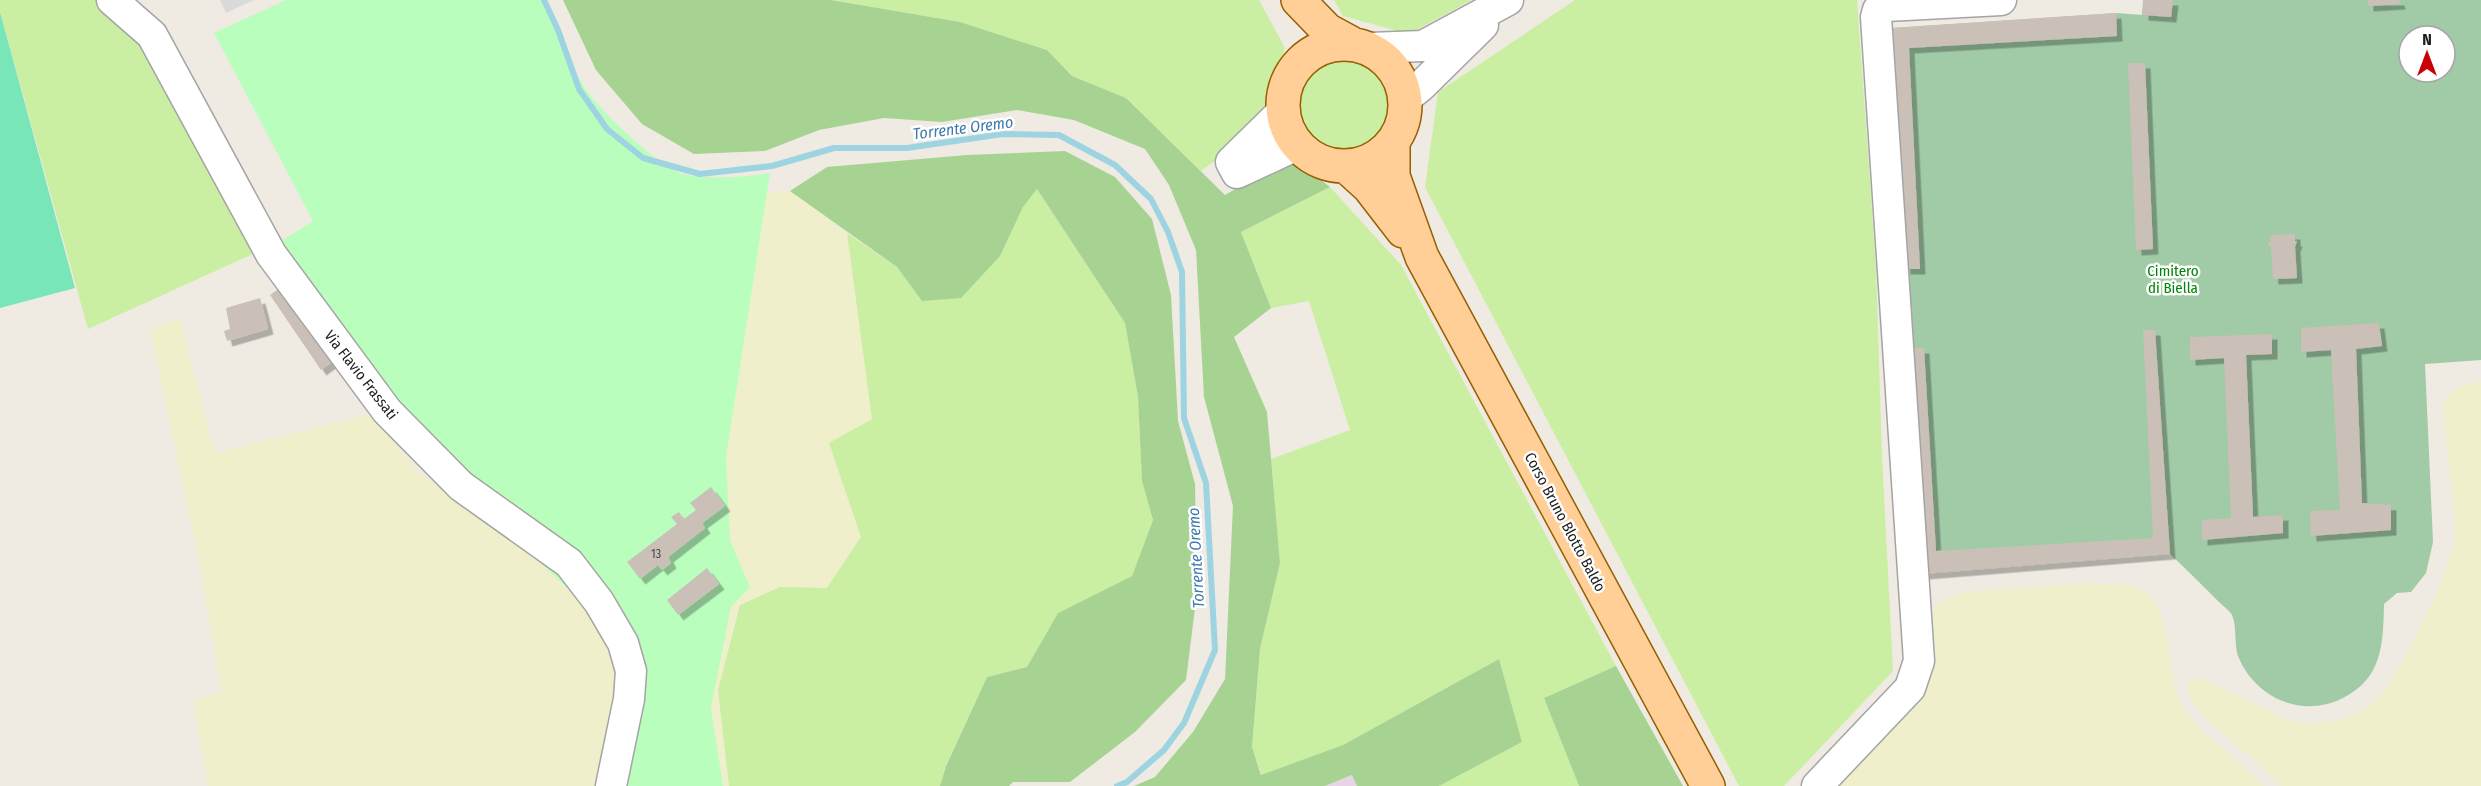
<svg xmlns="http://www.w3.org/2000/svg" width="2481" height="786" viewBox="0 0 2481 786" font-family="'Fira Sans Condensed',sans-serif">
	<style>
		.residential { fill: #dbdada }
		.industrial { fill: #e9d3e6 }
		.farmland { fill: #eff0cb }
		.grass { fill: #caefa2 }
		.forest { fill: #a7d392 }
		.cemetery { fill: #a1caa6; fill-rule: evenodd }
		.park { fill: #bafebd }
		.pitch { fill: #78e6b8 }
		.lines { fill: none; stroke-linecap: round; stroke-linejoin: round }
		.stream { stroke: #9ed4e1; stroke-width: 6 }
		.building { fill: #cbc0b7; filter: url(#shadow) }
		.minor-casing { stroke: #a4a4a4; stroke-width: 33 }
		.major-casing { stroke: #965f00; stroke-width: 36 }
		.minor { stroke: #fff; stroke-width: 30 }
		.major { stroke: #ffcf97; stroke-width: 33 }
		.labels { text-anchor: middle; dominant-baseline: central; stroke-width: 5; stroke-linejoin: round; paint-order: stroke }
		.number-label { font-size: 12px; fill: #484644 }
		.park-label { font-size: 15px; fill: #018508; stroke: #fff }
		.street-label { font-size: 15px; fill: #1d1d1d; stroke: #fff }
		.water-label { font-size: 16px; font-style: italic; fill: #3f7aad; stroke: #fff }
	</style>
	<defs>
		<filter id="shadow"><feDropShadow dx="5.5" dy="5.5" stdDeviation="0" flood-color="#0004"/></filter>
	</defs>
	<rect width="100%" height="100%" fill="#efeae2"/>
	<path class="residential" d="M220,0h34l-28,13z"/>
	<path class="industrial" d="M1353,775l4,11h-32z"/>
	<path class="farmland" d="M790,191l57,42 25,186 -43,25 32,93 -34,51 -47,-1 -62,103 11,96h-110l17,-67 101,-526z
		M180,318l35,135 156,-39 47,58 148,106 54,81 -14,127h-398l-15,-87 29,-6 -21,-121 -51,-243z
		M2481,381v405h-201l-29,-29 -46,-38 -16,-22 -1,-14 5,-4h10l83,40 24,5 33,-5 28,-14 16,-18 25,-43 27,-56 16,-46v-24l-12,-107 4,-14 9,-9z
		M2085,583l41,2 20,6 11,14 9,27 8,52 6,18 19,26 57,49 8,9h-438l103,-119 3,-49 4,-12 9,-7 21,-7z"/>
	<path class="grass" d="M0,0h100l46,41 109,212 -167,76 -88,-317z
		M831,0h428l26,48 -8,23 -8,39 -13,20 -55,41 -75,-73 -54,-22 -25,-26 -87,-28z
		M1334,0h138l-63,34 -66,-18z
		M1575,0h282l19,268 6,188 11,215 -109,115h-45l-314,-599 13,-95z
		M1294 104a50 50 0 1 1 100 0a50 50 0 1 1-100 0Z
		M1330,187l71,78 215,401 -72,32 35,88h-140l83,-44 -23,-83 -156,86 -81,30 -10,-28 8,-98 20,-86 -9,-104 79,-29 -41,-129 -38,7 -30,-76z
		M1037,189l88,134 13,74 4,84 11,39 -21,56 -74,37 -31,54 -40,10 -41,88 -6,21h-211l-11,-96 22,-85 40,-18 47,1 34,-51 -32,-94 43,-24 -25,-186 50,34 25,34 78,-45 23,-49z"/>
	<path class="forest" d="M563,0h268l129,22 87,28 25,26 54,22 99,97 66,-38 39,30 -89,45 30,76 -37,29 33,75 13,151 -20,86 -8,98 9,28 82,-30 156,-86 23,83 -83,44h-82l-5,-11 -27,11h-191l21,-9 38,-45 32,-53 8,-173 -29,-109 -8,-147 -27,-65 -24,-36 -71,-29 -57,-10 -75,12 -58,-4 -65,12 -54,21 -71,3 -52,-30 -46,-54z
		M1065,151l50,26 37,42 19,76 7,126 17,63 2,108 -11,88 -51,52 -65,50h-57l-4,4h-69l6,-20 41,-89 40,-10 31,-54 74,-37 21,-56 -11,-39 -4,-84 -13,-74 -88,-134 -14,18 -23,49 -39,42 -39,3 -25,-34 -107,-76 37,-24 140,-12z
		M1616,666l67,120h-104l-35,-88z"/>
	<path class="cemetery" d="M2143,0h338v360l-56,4 8,178 -7,31 -15,19 -14,1 -13,11c-1,39 -1,74 -41,94 -41,21 -88,0 -105,-42 -4,-12 -1,-31 -6,-41 -2,-4 -9,-9 -13,-13 -16,-16 -32,-32 -49,-48l-247,20 -31,-546 224,-15 26,2zM2409,36h36v36h-36z"/>
	<path class="park" d="M286,0h261c10,30 21,61 38,88 13,21 75,80 98,86 22,6 65,3 87,-1l-44,284 4,83 20,47 -19,20 -20,101 12,78h-99l2,-105 -36,-71 -214,-205 -104,-158 41,-26 -99,-188z"/>
	<path class="pitch" d="M0,12l75,276 -75,20z"/>
	<g class="lines">
		<path class="stream" d="M544,0l14,30 21,59 28,40 36,29 57,16 72,-8 62,-18h73l96,-14 56,1 56,30 36,34 17,33 14,40 2,146 22,65 9,167 -31,73 -20,27 -37,32 -10,4"/>
	</g>
	<path class="building" d="M2143,0h30l-2,17 -28,-2z
		M2368,0h31l1,4 -32,2z
		M2116,13l1,23 -208,12 11,221h-15l-13,-241z
		M2128,63h17l8,186 -17,1z
		M2295,234v7h2l-2,6 2,31 -24,1 -2,-32 -3,-1v-4l3,-1 -1,-6z
		M284,285l52,74 -15,11 -51,-75z
		M260,298l8,31 -41,12 -3,-10 6,-2 -4,-21z
		M2379,323l3,23 -26,3 6,154 29,2v25l-80,6 -1,-25 30,-1 -9,-160 -30,2v-24z
		M2143,330h12l15,224 -247,20 -13,-226h14l12,203 217,-13z
		M2272,334v20l-26,1 7,162 30,-2v18l-81,7v-20l29,-2 -7,-160 -34,2v-23z
		M711,487l14,19 -23,17 3,5 -37,29 3,6 -9,7 -4,-5 -18,14 -13,-17 50,-38 -6,-7 8,-5 5,7 12,-9 -6,-7z
		M707,568l12,16 -41,31 -11,-15z"/>
	<g class="lines">
		<g class="minor-casing">
			<path id="minor" d="M112,0l40,35 119,219 116,157 74,75 108,77 30,39 24,41 8,28 -2,28 -18,87
				M1369,48l54,-2 85,-46
				M1406,98l15,-12 62,-61
				M1283,111l-52,51 6,11 60,-28
				M1817,786l93,-98 9,-27 -43,-644 2,-7 8,-4 115,-6"/>
		</g>
		<g class="major-casing">
			<path id="major" d="M1298,0l29,30 24,13
				M1283 105a61 61 0 1 1 122 0a61 61 0 1 1-122 0Z
				M1393,143v33l29,81 286,529
				M1347,167l22,20 34,44"/>
		</g>
		<use href="#minor" class="minor"/>
		<use href="#major" class="major"/>
	</g>
	<g class="labels">
		<g class="number-label">
			<text x="656" y="554">13</text>
		</g>
		<g class="park-label">
			<text x="2173" y="271">Cimitero<tspan x="2173" dy="17">di Biella</tspan></text>
		</g>
		<g class="street-label">
			<text transform="translate(361 375) rotate(52)">Via Flavio Frassati</text>
			<text transform="translate(1565 522) rotate(62)">Corso Bruno Blotto Baldo</text>
		</g>
		<g class="water-label">
			<text transform="translate(963 128) rotate(-7)">Torrente Oremo</text>
			<text transform="translate(1196 558) rotate(-93)">Torrente Oremo</text>
		</g>
	</g>
	<g transform="translate(2427 54)"><circle r="28" fill="#ffffff" stroke="#a5a5a5" stroke-width="1.5"/>
	<path d="M0-4.5L10 22L0 15L-10 22Z" fill="#ca0007"/>
	<text y="-9" font-size="16" font-weight="bold" text-anchor="middle" fill="#1d1d1d">N</text>
	</g>
</svg>
